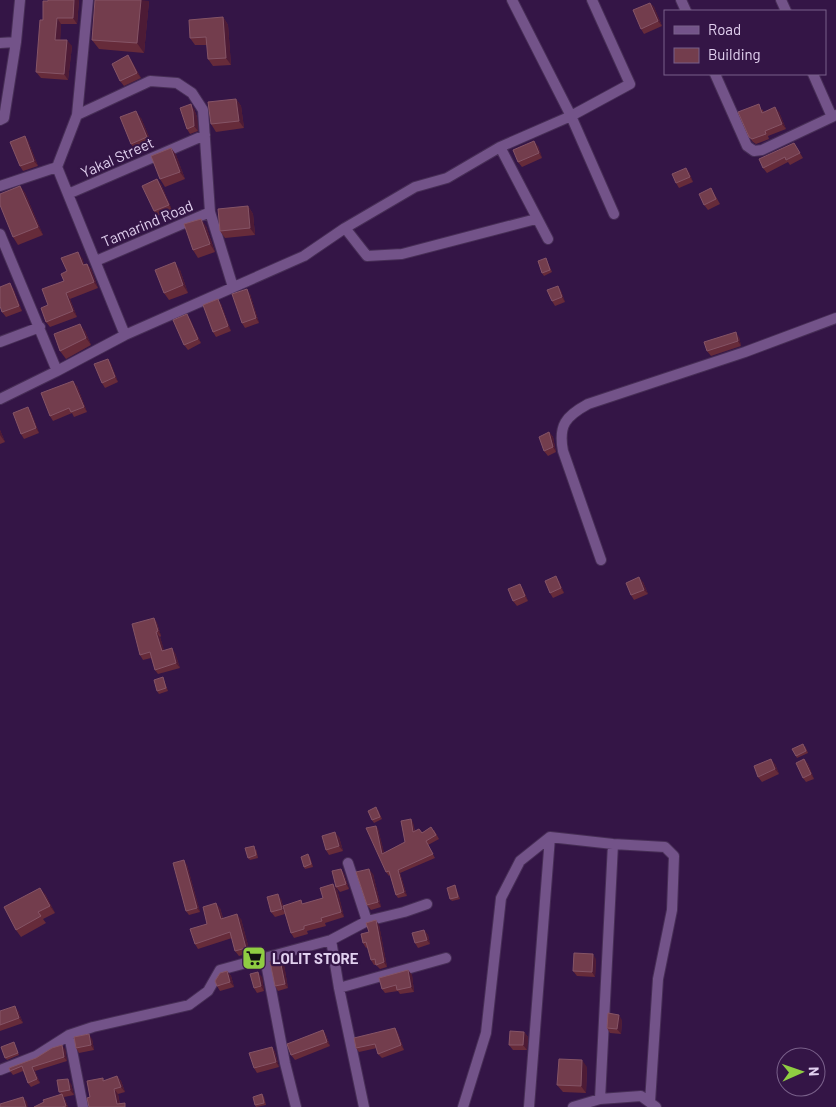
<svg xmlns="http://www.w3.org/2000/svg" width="836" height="1107" viewBox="0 0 836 1107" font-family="Barlow,sans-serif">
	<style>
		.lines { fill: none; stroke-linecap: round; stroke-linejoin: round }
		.street-casing { stroke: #472e56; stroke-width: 12 }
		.street { stroke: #735389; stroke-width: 10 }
		.wall { fill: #662b3a }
		.shaded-wall { fill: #4d1b36 }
		.building { fill: #733d4d; stroke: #855466 }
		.labels { text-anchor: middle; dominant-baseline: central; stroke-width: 4.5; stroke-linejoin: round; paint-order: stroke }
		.street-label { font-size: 15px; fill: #e1d0ef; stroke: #341546 }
		.poi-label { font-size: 15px; font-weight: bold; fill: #e1d0ef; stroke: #341546; text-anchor: start }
	</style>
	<rect width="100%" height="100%" fill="#341546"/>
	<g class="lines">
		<g class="street-casing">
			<path id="street" d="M88,0l-11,115 -20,52 68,168
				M512,0l59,116 43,98
				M681,0l5,11
				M781,0l5,11
				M0,43l16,-1
				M715,74l32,72 7,5 8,-1 70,-33
				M813,74l19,43 4,-2
				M77,115l73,-34 27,2 15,10 11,17 7,102 23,75
				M0,120l4,-2 12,-76 4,-42
				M500,147l48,92
				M0,186l57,-19
				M68,194l137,-59
				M345,228l22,28 35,-2 134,-35
				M0,234l57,137
				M96,261l114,-49
				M0,342l40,-15
				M0,399l57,-28 68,-36 179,-79 41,-28 70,-41 32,-9 53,-31 71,-31 59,-32 -38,-84
				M601,560l-38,-109c-5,-26 3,-35 25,-47l157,-52 91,-34
				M367,921l37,-9 23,-8
				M331,940l8,48 25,119
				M265,958l20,105 11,44
				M339,988l107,-30
				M69,1035l14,72
				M0,1070l36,-14 33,-21 24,-8 96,-22 19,-14 12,-21 111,-30 36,-19 -19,-58
				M600,1099l13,-255
				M463,1107l23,-74 15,-135 19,-37 30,-24 63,7 52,3 9,9 -2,54 -14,69 -8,123
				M529,1107l21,-270
				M573,1107l27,-8 41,-3 15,11"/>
		</g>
		<use href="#street" class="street"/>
	</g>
	<path class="wall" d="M79,0l-2,24h-16l-1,16 12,6 -4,34 -27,-2 -5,-6 7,-52z
		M149,1l-5,52 -45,-4 -7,-9z
		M650,3l4,4 8,19 -18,8 -3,-5z
		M223,17l5,8 3,40 -18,1 -5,-7 -1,-14h-12l-5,-7z
		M131,60l10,18 -17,8 -4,-5z
		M236,99l5,7 3,22 -28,4 -5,-8z
		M194,109l3,8 1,14 -8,3 -3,-5z
		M762,109l2,3h15l7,17 -18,7 1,3 -13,5 -3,-2 -4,-5z
		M141,118l11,26 -16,7 -5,-7z
		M25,136l3,5 10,25 -15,5 -3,-5z
		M794,143l9,15 -13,7 -2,-3 -21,11 -4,-5z
		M538,146l4,12 -20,9 -4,-5z
		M171,148l5,7 9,24 -20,8 -5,-8z
		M689,172l4,10 -14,6 -3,-5z
		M161,184l11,26 -15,6 -3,-5z
		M20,186l5,7 18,42 -25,10 -5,-8z
		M711,188l9,16 -12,6 -4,-5z
		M248,206l5,8 2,21 -30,3 -5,-7z
		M206,226l9,26 -17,6 -5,-8z
		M82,258l2,6h3l4,5 7,19 -28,11 7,18 -27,10 -4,-5 2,-17 16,-24 3,-10z
		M546,258l6,14 -8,4 -2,-3z
		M180,270l8,23 -19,7 -5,-7z
		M558,286l3,5 4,11 -10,4 -3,-5z
		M13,288l9,23 -16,6 -4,-5z
		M250,294l9,29 -14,5 -3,-5z
		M221,304l10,27 -15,6 -3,-5z
		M190,319l11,24 -13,7 -4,-5z
		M85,331l6,14 -25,14 -6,-8z
		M739,337l2,9 -30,10 -4,-5z
		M108,359l3,5 7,18 -13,6 -3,-5z
		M77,386l10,26 -13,5 -2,-4 -19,8 -3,-5z
		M31,412l8,21 -15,6 -3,-5z
		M0,430l5,12 -5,2z
		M549,432l4,5 3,15 -8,4 -4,-5z
		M559,581l5,12 -11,5 -3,-5z
		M643,582l5,12 -14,6 -3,-5z
		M520,584l3,5 5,12 -11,5 -4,-5z
		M154,618l3,5 4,13 -1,1 4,14 11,2 5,15 -22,6 -3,-4 -4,-12 -8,2 -3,-5z
		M163,677l1,3 4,11 -9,3 -2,-3z
		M805,746l3,7 -11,5 -1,-2z
		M804,759l4,5 6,15 -8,3 -3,-4z
		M775,764l4,10 -17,8 -4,-5z
		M378,810l4,9 -8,4 -2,-3z
		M411,819l2,4 2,8 7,1 12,-2 5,9 -11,6 7,13 -35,15 7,23 -9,2 -2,-3 -6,-20 -1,1 -3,-4 -10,-46 2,3 6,24 21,-11z
		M339,837l4,14 -14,4 -3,-5z
		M256,849l2,9 -8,2 -2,-2z
		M308,854l2,3 3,10 -8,2 -1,-2z
		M187,865l13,47 -11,3 -3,-4z
		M341,869l3,5 5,15 -9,3 -4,-5z
		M373,874l8,33 -10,3 -4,-5z
		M455,885l1,3 4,11 -8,2 -2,-2z
		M337,889l7,28 -19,6 1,3 -19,5 1,3 -14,4 -3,-5 -6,-19 -10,3 -4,-5 10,-13 2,7 21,-2 19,-6z
		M45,894l10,19 -12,6 3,4 -25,14 -5,-7z
		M220,908l3,10 18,1 9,34 -11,3 -4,-5 -3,-13 -34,11 -3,-5 12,-20z
		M379,925l8,42 -7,2 -4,-4h-2l-3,-5 -3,-13 -2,1 -3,-5 6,-11z
		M424,930l4,5 2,9 -12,4 -3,-5z
		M596,959l-1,18 -18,-1 -4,-5z
		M284,965l4,23 -10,3 -3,-5z
		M408,970l4,5 2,17 -14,2 -2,-3 -13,2 -3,-4z
		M227,971l4,5 3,11 -14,4 -3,-5z
		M262,977l2,14 -7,2 -3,-5z
		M0,1011h18l5,12 -23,8z
		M622,1020l-1,14 -11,-1 -3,-5z
		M395,1028l3,5 6,17 -22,8 -4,-4 -1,-6 -18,4 -3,-4z
		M323,1030l3,5 4,11 -35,14 -4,-5z
		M524,1032l4,5 -1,13h-14l-4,-5z
		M92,1039l2,11 -15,3 -3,-5z
		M15,1045l4,10 -12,5 -2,-2z
		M272,1047l3,5 4,15 -22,6 -3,-5z
		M65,1049l2,12 -32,10 5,12 -9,4 -3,-4 -5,-12 -10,4 -3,-4z
		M587,1067l-1,26 -23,-1 -6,-7z
		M117,1076l4,5 4,11 -7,2 2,10 -30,-7 13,-19 1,3z
		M71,1084l3,11 -10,2 4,10h-34l27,-13 -2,-2z
		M262,1094l2,3 2,8 -10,2 -1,-2z"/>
	<path class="shaded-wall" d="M74,0h5l-2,24 -4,-6z
		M141,0l8,1 -5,52 -7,-10z
		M650,3l4,4 8,19 -4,-5z
		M223,17l5,8 3,40 -5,-7z
		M57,18l4,6 -1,22 -5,-6z
		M67,40l5,6 -4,34 -4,-6z
		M128,55l3,5 10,18 -4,-5z
		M236,99l5,7 3,22 -5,-7z
		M191,104l3,5 3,8 1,14 -4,-5z
		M775,107l4,5 7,17 -4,-5z
		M136,111l5,7 11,26 -5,-7z
		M25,136l3,5 10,25 -4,-5z
		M534,141l4,5 4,12 -3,-5z
		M171,148l5,7 9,24 -5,-7z
		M686,168l3,4 4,10 -3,-5z
		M157,179l4,5 11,26 -3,-5z
		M20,186l5,7 18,42 -5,-8z
		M248,206l5,8 2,21 -5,-7z
		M201,219l5,7 9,26 -5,-8z
		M78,252l4,6 5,13 -4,-6z
		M175,262l5,8 8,23 -5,-8z
		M87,264l4,5 7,19 -4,-6z
		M10,283l3,5 9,23 -3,-5z
		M558,286l3,5 4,11 -3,-5z
		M247,289l3,5 9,29 -3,-5z
		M66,293l4,6 7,18 -4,-6z
		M218,299l3,5 10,27 -3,-5z
		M187,314l3,5 11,24 -3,-4z
		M80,324l5,7 6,14 -5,-7z
		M736,332l3,5 2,9 -3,-5z
		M108,359l3,5 7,18 -3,-5z
		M73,381l4,5 10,26 -3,-5z
		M28,407l3,5 8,21 -3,-5z
		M0,430l5,12 -5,-7z
		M549,432l4,5 3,15 -3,-5z
		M556,576l3,5 5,12 -3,-5z
		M639,577l4,5 5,12 -4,-4z
		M520,584l3,5 5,12 -3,-5z
		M154,618l3,5 4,13 -3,-5z
		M156,632l4,5 6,19 -4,-5z
		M172,648l3,5 5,15 -4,-5z
		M771,759l4,5 4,10 -4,-5z
		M804,759l4,5 6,15 -3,-5z
		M411,819l2,4 2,13 -2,-4z
		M376,826l2,3 7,28 -3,-3z
		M335,832l4,5 4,14 -4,-5z
		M184,860l3,5 13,47 -3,-4z
		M341,869l3,5 5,15 -3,-5z
		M369,869l4,5 8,33 -3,-5z
		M398,870l2,3 7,23 -3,-4z
		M333,884l4,5 7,28 -3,-5z
		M40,888l5,6 10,19 -5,-7z
		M278,894l3,5 4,14 -3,-4z
		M216,903l4,5 4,16 -3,-5z
		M237,914l4,5 9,34 -4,-5z
		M376,920l3,5 8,42 -3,-5z
		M424,930l4,5 2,9 -3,-4z
		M593,954l3,5 -1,18 -3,-5z
		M280,960l4,5 4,23 -3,-4z
		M408,970l4,5 2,17 -3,-5z
		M227,971l4,5 3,11 -4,-5z
		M258,972l4,5 2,14 -3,-5z
		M15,1006l3,5 5,12 -4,-5z
		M619,1015l3,5 -1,14 -4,-5z
		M395,1028l3,5 6,17 -3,-5z
		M323,1030l3,5 4,11 -3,-4z
		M524,1032l4,5 -1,13 -4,-5z
		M89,1034l3,5 2,11 -3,-5z
		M62,1045l3,4 2,12 -3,-4z
		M272,1047l3,5 4,15 -3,-5z
		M582,1060l5,7 -1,26 -5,-7z
		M32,1067l3,4 5,12 -3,-4z
		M117,1076l4,5 4,11 -4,-5z
		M68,1079l3,5 3,11 -4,-5z
		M114,1089l4,5 2,13 -3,-3z
		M62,1094l3,5 3,8h-1l-1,-1z
		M23,1097l4,5 1,5h-2z"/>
	<path class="building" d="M48,0h26l-1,18h-16l-2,22h12l-3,34 -28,-2 4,-52h3v-19h5z
		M95,0h46l-4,43 -45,-3z
		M650,3l8,18 -17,8 -8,-19z
		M223,17l3,41 -18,1 -2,-22 -16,1 -1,-18z
		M128,55l9,18 -17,8 -8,-17z
		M236,99l3,22 -28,3 -3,-22z
		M191,104l2,8 1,14 -7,3 -7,-21z
		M759,104l3,9 13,-6 7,17 -17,7 1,3 -14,5 -3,-2 -11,-25z
		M136,111l11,26 -16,7 -11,-27z
		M25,136l9,25 -14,5 -10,-24z
		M534,141l5,12 -21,9 -5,-12z
		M794,143l6,10 -14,7 -1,-3 -22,11 -4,-9z
		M171,148l9,24 -20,7 -9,-23z
		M686,168l4,9 -14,6 -4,-9z
		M157,179l12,26 -15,6 -12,-25z
		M20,186l18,41 -25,10 -13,-32v-11z
		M711,188l5,11 -12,6 -5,-11z
		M248,206l2,22 -30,3 -2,-22z
		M201,219l9,25 -17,6 -9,-26z
		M78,252l5,13 4,-1 7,18 -28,11 7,18 -27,11 -5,-14 7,-3 -6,-16 22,-8 -3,-7 6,-3 -6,-13z
		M546,258l4,12 -8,3 -4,-12z
		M175,262l8,23 -19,8 -9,-23z
		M10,283l9,23 -17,6 -2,-6v-19z
		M558,286l4,11 -10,4 -5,-11z
		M247,289l9,29 -14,5 -10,-29z
		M218,299l10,27 -15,6 -10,-27z
		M187,314l11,25 -14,6 -11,-25z
		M80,324l6,14 -26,13 -6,-17z
		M736,332l2,9 -31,10 -3,-9z
		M108,359l7,18 -13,6 -8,-19z
		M73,381l11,26 -13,5 -2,-4 -19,8 -9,-23z
		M28,407l8,21 -15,6 -8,-21z
		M549,432l4,15 -9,4 -5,-14z
		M556,576l5,12 -11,5 -5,-12z
		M639,577l5,13 -13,5 -5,-12z
		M520,584l5,12 -12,5 -5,-12z
		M154,618l4,13 -2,1 6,19 10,-3 4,15 -21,7 -5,-18 -10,3 -8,-31z
		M163,677l3,11 -9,3 -3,-11z
		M803,744l3,7 -10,5 -4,-7z
		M771,759l4,10 -17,8 -4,-11z
		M804,759l7,15 -8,4 -7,-15z
		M376,807l4,10 -8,3 -4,-9z
		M411,819l2,13 6,-3 3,4 9,-6 5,8 -10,6 7,13 -35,16 6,22 -8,3 -7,-24 -3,1 -20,-44 10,-2 6,28 23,-12 -4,-21z
		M335,832l4,14 -13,4 -4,-14z
		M254,846l2,9 -8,3 -3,-10z
		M308,854l3,10 -7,3 -3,-10z
		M184,860l13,48 -11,3 -13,-48z
		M341,869l5,15 -10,3 -4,-16z
		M369,869l9,33 -11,3 -11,-33z
		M333,884l8,28 -20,6 1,3 -18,5v3l-13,4 -8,-27 18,-6 1,4 21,-6 -3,-10z
		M455,885l3,12 -8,2 -3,-11z
		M40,888l10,18 -12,6 3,4 -25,14 -12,-23z
		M278,894l4,15 -11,3 -4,-15z
		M216,903l5,16 16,-5 9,34 -11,3 -5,-19 -35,12 -5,-15 17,-5 -4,-17z
		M376,920l8,42 -8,3 -1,-6 -4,1 -5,-18 -3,1 -2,-9 8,-2 -3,-9z
		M424,930l3,10 -12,3 -3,-10z
		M574,953l19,1 -1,18 -19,-1z
		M280,960l5,24 -10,2 -5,-24z
		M408,970l3,17 -14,3 -1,-5 -14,4 -3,-11z
		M227,971l3,11 -13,4 -2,-5 5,-8z
		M258,972l3,14 -7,2 -4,-14z
		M15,1006l4,12 -19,7v-14z
		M608,1013l11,2 -2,14 -10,-1z
		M395,1028l6,17 -23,9 -3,-10 -19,4 -2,-10z
		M323,1030l4,12 -36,13 -4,-11z
		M510,1031l14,1 -1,13h-14z
		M89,1034l2,11 -15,3 -2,-11z
		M14,1042l4,11 -13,5 -4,-11z
		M62,1045l2,12 -32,10 5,12 -9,4 -6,-17 -12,5 -1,-3 27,-10 16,-10z
		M272,1047l4,15 -22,6 -5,-15z
		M559,1059l23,1 -1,26 -24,-1z
		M117,1076l4,11 -7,2 3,15 8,-1v4h-36l-2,-9 3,-1 -3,-16 16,-3v3z
		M68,1079l2,11 -11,2 -2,-12z
		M62,1094l4,12 -4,1h-28l10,-5 -1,-2z
		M262,1094l2,9 -9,2 -2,-8z
		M23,1097l3,10h-26v-3z"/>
	<defs>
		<g id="supermarket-square" transform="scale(1.25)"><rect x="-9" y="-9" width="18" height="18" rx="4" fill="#8fcd42" stroke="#341546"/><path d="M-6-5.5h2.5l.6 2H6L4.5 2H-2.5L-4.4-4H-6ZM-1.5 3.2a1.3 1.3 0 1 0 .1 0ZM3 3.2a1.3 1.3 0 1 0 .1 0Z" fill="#111"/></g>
	</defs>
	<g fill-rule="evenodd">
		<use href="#supermarket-square" x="254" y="958"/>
	</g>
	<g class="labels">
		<g class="street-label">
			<text transform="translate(117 157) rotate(-24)">Yakal Street</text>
			<text transform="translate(147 223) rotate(-23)">Tamarind Road</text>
		</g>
		<g class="poi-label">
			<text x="272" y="958">LOLIT STORE</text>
		</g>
	</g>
	<rect x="664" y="10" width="162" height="65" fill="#341546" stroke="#79608a"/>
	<rect x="674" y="26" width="25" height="8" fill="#735389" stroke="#79608a"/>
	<text x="708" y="35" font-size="15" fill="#e1d0ef">Road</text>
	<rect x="674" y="48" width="25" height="15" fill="#733d4d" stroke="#79608a"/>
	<text x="708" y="60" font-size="15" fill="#e1d0ef">Building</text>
	<g transform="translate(801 1072) rotate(88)"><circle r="24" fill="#341546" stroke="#79608a"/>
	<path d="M0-4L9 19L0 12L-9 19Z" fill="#8fcd42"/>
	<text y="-8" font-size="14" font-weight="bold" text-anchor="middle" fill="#e1d0ef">N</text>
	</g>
</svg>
